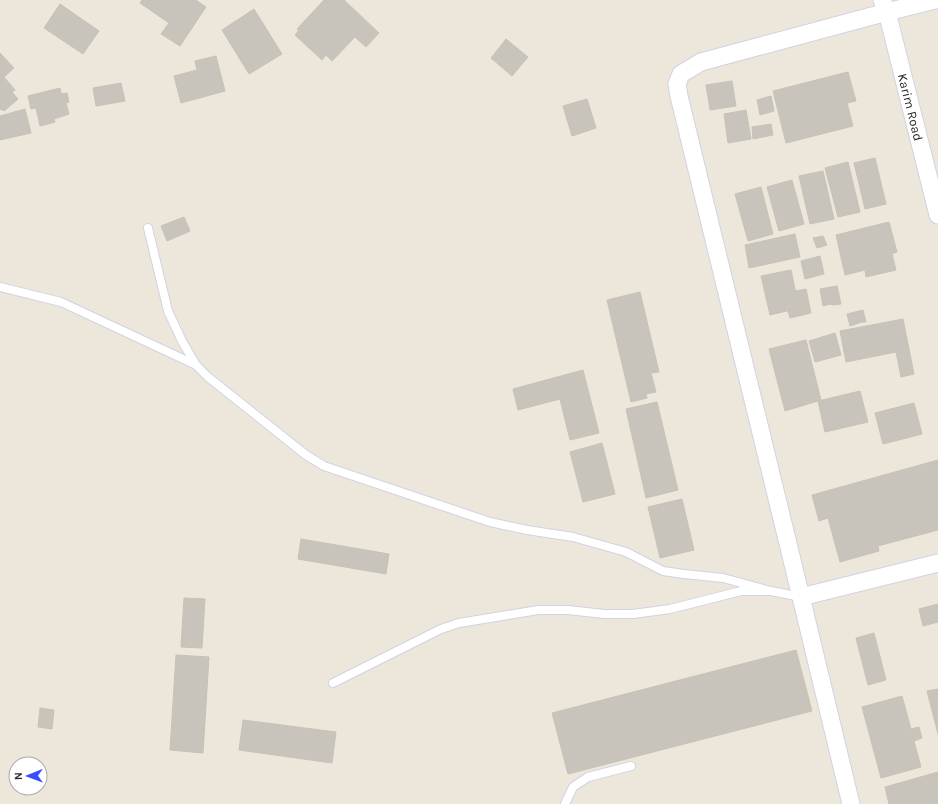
<svg xmlns="http://www.w3.org/2000/svg" width="938" height="804" viewBox="0 0 938 804" font-family="Karla,sans-serif">
	<style>
		.building { fill: #c8c3bb; stroke: #c8c2b5 }
		.lines { fill: none; stroke-linecap: round; stroke-linejoin: round }
		.service-casing { stroke: #d0d3e3; stroke-width: 10 }
		.minor-casing { stroke: #d0d3e3; stroke-width: 19 }
		.service { stroke: #fff; stroke-width: 8 }
		.minor { stroke: #fff; stroke-width: 17 }
		.labels { text-anchor: middle; dominant-baseline: central; stroke-width: 3; stroke-linejoin: round; paint-order: stroke }
		.street-label { font-size: 13px; fill: #2a2a2a; stroke: #fff }
	</style>
	<rect width="100%" height="100%" fill="#ede6db"/>
	<path class="building" d="M142,0h54l10,7 -26,39 -19,-12 8,-11 -29,-20z
		M324,0h20l35,33 -13,14 -11,-10 -23,24 -6,-6 -4,5 -27,-25 4,-5 -2,-1z
		M60,4l39,27 -16,23 -39,-26z
		M254,9l28,45 -33,20 -27,-44z
		M506,39l22,18 -16,19 -21,-18z
		M0,53l14,15 -10,9 11,13 -3,2 6,7 -14,12 -3,-2 -1,1z
		M216,56l9,35 -44,12 -7,-27 23,-6 -2,-9z
		M848,72l8,29 -9,2 6,23 -67,17 -13,-52z
		M732,81l4,25 -26,4 -4,-25z
		M121,83l4,18 -29,5 -3,-18z
		M60,88l1,6 6,-1 2,9 -3,1 3,11 -15,5 1,3 -15,4 -4,-18 -5,1 -3,-13z
		M771,96l3,15 -14,4 -3,-15z
		M587,99l9,29 -24,8 -9,-30z
		M25,109l6,24 -31,7v-24z
		M746,110l5,29 -23,4 -4,-29z
		M771,124l2,11 -20,4 -1,-12z
		M875,158l11,46 -21,5 -11,-46z
		M848,162l12,50 -22,5 -13,-49z
		M823,171l11,48 -24,5 -11,-48z
		M792,180l12,44 -25,7 -12,-44z
		M761,187l12,47 -25,7 -13,-47z
		M184,217l6,14 -23,10 -6,-15z
		M889,222l8,30 -5,2 4,16 -30,7 -1,-7 -20,5 -9,-40z
		M795,234l5,23 -51,11 -4,-23z
		M823,236l4,9 -10,3 -4,-10z
		M820,256l4,18 -19,5 -4,-18z
		M791,270l8,38 -29,7 -9,-39z
		M837,286l4,18 -8,1 -3,-1 -7,2 -3,-17z
		M806,289l5,24 -21,5 -2,-7 11,-3 -3,-17z
		M640,292l19,80 -8,1 5,19 -10,2 1,4 -16,4 -24,-102z
		M863,310l3,12h-4l-12,4 -3,-12z
		M903,319l11,55 -13,3 -5,-25 -50,10 -6,-31z
		M835,333l6,22 -26,7 -6,-21z
		M806,340l15,60 -36,11 -16,-62z
		M583,370l16,63 -29,7 -10,-41 -42,11 -5,-21z
		M860,391l8,31 -43,10 -7,-31z
		M657,402l21,88 -32,8 -20,-89z
		M914,403l8,31 -39,10 -8,-31z
		M602,443l13,51 -32,8 -13,-50z
		M938,460v70l-60,16 1,5 -39,11 -12,-44 -9,3 -7,-26z
		M682,499l12,51 -34,8 -12,-51z
		M301,539l88,15 -3,20 -88,-15z
		M184,598l21,1 -3,49 -21,-1z
		M938,604v18l-15,4 -4,-17z
		M874,633l12,47 -18,5 -12,-47z
		M796,650l16,61 -244,63 -16,-61z
		M176,655l33,2 -6,96 -33,-3z
		M938,689v45l-11,-43z
		M902,696l9,33 8,-2 3,11 -8,3 7,26 -40,11 -19,-71z
		M40,708l14,2 -2,19 -14,-2z
		M243,720l93,12 -4,31 -93,-13z
		M938,772v32h-49l-4,-17z"/>
	<g class="lines">
		<g class="service-casing">
			<path id="service" d="M148,228l20,83 14,30 14,24 12,12 98,78 18,11 166,56 37,8 46,7 53,15 37,19 21,3 39,4 48,13
				M0,287l61,15 135,63
				M333,683l108,-54 18,-6 79,-13h30l36,4h29l37,-5 71,-18h30l30,6
				M565,804l8,-17 15,-10 43,-11"/>
		</g>
		<g class="minor-casing">
			<g id="minor">
				<path id="s1" d="M882,0l5,12 51,203"/>
				<path d="M801,597l137,-34"/>
				<path d="M851,804l-50,-207 -122,-501 -2,-12 4,-10 20,-12 186,-50 48,-12"/>
			</g>
		</g>
		<use href="#service" class="service"/>
		<use href="#minor" class="minor"/>
	</g>
	<g class="labels">
		<g class="street-label">
			<text stroke="none"><textPath href="#s1" startOffset="111">Karim Road</textPath></text>
		</g>
	</g>
	<g transform="translate(28 776) rotate(269)"><circle r="19" fill="#ffffff" stroke="#aaaaaa"/>
	<path d="M0-3L7 15L0 10L-7 15Z" fill="#3650ff"/>
	<text y="-6" font-size="11" font-weight="bold" text-anchor="middle" fill="#2a2a2a">N</text>
	</g>
</svg>
